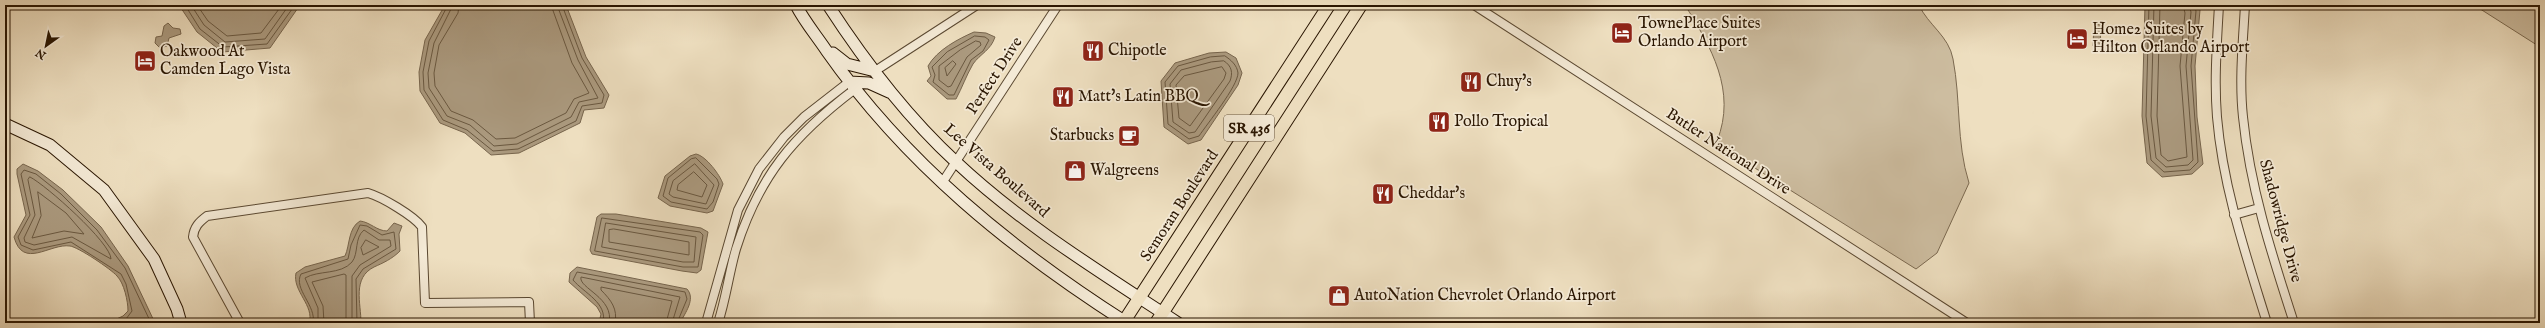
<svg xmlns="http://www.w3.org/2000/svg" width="2545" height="328" viewBox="0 0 2545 328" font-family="'IM FELL English',serif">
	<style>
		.green { fill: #cdbda0; stroke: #7b6950 }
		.water { fill: #ab9a7f; stroke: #77654d }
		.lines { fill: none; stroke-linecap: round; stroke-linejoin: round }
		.shore { stroke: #6a5840; stroke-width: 1 }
		.street-casing { stroke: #5a4831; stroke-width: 10 }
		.secondary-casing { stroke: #291501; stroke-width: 13 }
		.primary-casing { stroke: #291501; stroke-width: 14 }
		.street { stroke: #f4ead6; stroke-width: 8 }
		.secondary { stroke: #f4ead6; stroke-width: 11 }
		.primary { stroke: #eedfc0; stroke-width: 12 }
		.labels { text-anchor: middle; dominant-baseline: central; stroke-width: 3.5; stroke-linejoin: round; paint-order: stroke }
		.shield { fill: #f4ead6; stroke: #665541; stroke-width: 1 }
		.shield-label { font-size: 15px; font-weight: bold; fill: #291501 }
		.poi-label { font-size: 16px; fill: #291501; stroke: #f4ead6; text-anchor: start }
		.street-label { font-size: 16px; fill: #291501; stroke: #f4ead6 }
	</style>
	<rect width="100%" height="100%" fill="#eedfc0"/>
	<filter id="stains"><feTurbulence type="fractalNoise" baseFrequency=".005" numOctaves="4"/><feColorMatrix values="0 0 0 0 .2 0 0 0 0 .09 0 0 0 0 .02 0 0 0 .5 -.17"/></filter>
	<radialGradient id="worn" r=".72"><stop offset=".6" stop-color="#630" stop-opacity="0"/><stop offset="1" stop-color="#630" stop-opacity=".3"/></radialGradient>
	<path class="green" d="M1685,5h234c9,20 30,31 34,54 8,41 3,83 16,124l-32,70 -21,16 -193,-121 -6,-7c20,-50 -6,-94 -32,-136z
		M2474,5h66v42z"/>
	<path class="water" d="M182,5h118l-30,43 -48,4 -25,-20 -16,-24z
		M445,5h121l20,52 23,38 -5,13 -20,2 -4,13 -61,30 -28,2 -26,-22 -25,-10 -20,-32 -1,-19 6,-32z
		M2145,5h53l2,5 -5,56 2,51 6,47 -11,10 -30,3 -15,-14 -5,-47z
		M168,23l5,5 7,1 1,5 -12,4 -2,8 -7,2 -5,-5 1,-6 6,-1 2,-10z
		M2094,24h7l-1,23 -7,-1z
		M974,32l12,1 9,4c-4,13 -15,17 -22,27 -7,12 -11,24 -17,35h-9l-20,-18 4,-5 -3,-10c9,-16 30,-27 46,-34z
		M1226,52l10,6 6,15 -4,12 -37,55 -13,4 -24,-17 -3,-46 14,-18 34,-10z
		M696,154c10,2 24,21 27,30l-10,27 -6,2 -37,-7 -12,-8 7,-22 25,-20z
		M23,164l15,7 25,19 38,37 27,39 27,57h-47l15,-7 5,-5c0,-10 -4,-28 -11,-35 -6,-7 -39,-29 -47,-30 -20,-3 -47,24 -56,-9l12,-22 -9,-41v-5z
		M601,214h15l85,14 7,4 -7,38 -4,3 -15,-2 -90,-17 -2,-4 7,-33z
		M360,221c10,1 17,10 27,10l7,-8 8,3 -3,8 1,17c-8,8 -17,12 -26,16 -22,11 -13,36 -13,56h-52c6,-17 -17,-32 -13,-50l9,-6 40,-11c5,-11 3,-28 15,-35z
		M577,267l110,22c9,10 -2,24 -7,34h-81l2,-9 -4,-7 -28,-25 1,-9z"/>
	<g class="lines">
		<path class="shore" d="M185,5l15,24 23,18 44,-3 28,-39
			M191,5l13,20 21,17 40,-3 24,-34
			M197,5l11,16 19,15 34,-3 21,-28
			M448,5l-19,36 -6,31 1,18 19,30 24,10 26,21 25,-2 58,-28 6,-15 20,-3 2,-8 -22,-37 -20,-53
			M453,5l-19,38 -6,30 1,15 18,28 23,9 24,21 23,-2 54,-27 8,-15 19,-4 -20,-38 -21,-55
			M459,5l-1,8 -19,32 -5,28 1,13 16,25 22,9 23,19 19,-1 51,-25 8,-14 15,-6 -17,-30 -21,-58
			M2149,5l-3,111 5,44 13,12 26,-2 8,-8 -7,-96 5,-55 -2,-6
			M2154,5l-3,111 5,42 10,9 22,-2 5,-5 -7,-94 5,-54 -2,-7
			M2160,5l-3,111 4,39 7,6 19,-4 -7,-91 5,-53 -2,-8
			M975,36l10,1 4,3 -6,11 -12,9 -17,35h-5l-16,-13 2,-7 -3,-8 15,-15z
			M976,41l4,1 1,3 -14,12 -16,29 -3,1 -9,-7v-14l21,-16z
			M1225,56c6,4 12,9 13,17 0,13 -31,51 -39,63l-10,3 -21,-15 -3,-42 13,-16 32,-9z
			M953,61l3,3 -9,12 -2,-8z
			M1224,61c8,5 9,12 6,20l-35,51 -6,1 -16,-11 -3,-38 11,-14 30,-8z
			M1222,67l4,6 -2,6 -34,47 -11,-8 -3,-33 8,-9z
			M696,158l21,21 2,5 -6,18 -6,7 -36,-7 -8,-6 5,-18 23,-19z
			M695,164l19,21 -8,19 -33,-7 -4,-3 4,-13z
			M694,172l13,13 -5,12 -25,-7 1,-5z
			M30,177c16,8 81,66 81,82l-39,-22 -38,8 -9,-3 -1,-4 11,-23 -7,-35z
			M38,192l28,21 18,21 -20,-3 -32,7 9,-22z
			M602,218l98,14 3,3 -5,32h-15l-88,-16z
			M606,223l90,14 -2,25h-11l-81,-15z
			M614,229l75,13v13l-80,-13v-12z
			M366,240l13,7 -16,8 -2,-7z
			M115,323l11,-4 6,-8 -6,-27 -5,-10 -50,-32 -38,8 -12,-5 -3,-8 12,-22 -9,-41 3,-4 12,4 25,20 36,36 28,38 26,55
			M313,323c4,-17 -20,-34 -12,-49l47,-15 3,-14 9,-20 7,1 15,9 12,-3 2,17 -33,20 -7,10 1,44
			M318,323v-15l-13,-30c13,-8 36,-3 47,-16 7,-9 2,-24 12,-32l15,10h11l1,6 -31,19 -8,11v47
			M324,323l-1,-17 -11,-24 32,-8 2,1v48
			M603,323c5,-20 -19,-30 -30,-43l4,-8 108,20 2,7 -10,24
			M609,323c6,-25 -31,-35 -28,-46l99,20 -8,26
			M615,323c3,-14 -4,-23 -14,-33v-3l71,14 -6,22"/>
		<g class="street-casing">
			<path id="street" d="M1474,5l493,318
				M2219,5c-2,37 -5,75 -2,112 6,71 29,138 50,206
				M2245,5c-2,37 -6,75 -2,112 7,71 29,138 51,206
				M875,71l102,-66
				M942,183l116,-178
				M2234,215l25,-7
				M240,323l-47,-86c1,-10 6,-15 14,-21l161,-23c14,4 46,23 54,34l3,76 104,-1 1,21
				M706,323l32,-113 21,-41 25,-32 20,-20 45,-35
				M718,323c8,-24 11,-50 18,-74 23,-73 58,-114 119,-160"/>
		</g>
		<g class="secondary-casing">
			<path id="secondary" d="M796,5c8,16 20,30 30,45 80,114 185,199 301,273
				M828,5c37,57 78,111 128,157 67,63 146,111 222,161
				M833,53l14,11 28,7
				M849,82l20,1 20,9
				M5,124l45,21 54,45 50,69 23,50 4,14"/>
		</g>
		<g class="primary-casing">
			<path id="primary" d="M1123,323l206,-318
				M1156,323l205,-318"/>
		</g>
		<use href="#street" class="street"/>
		<use href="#secondary" class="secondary"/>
		<use href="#primary" class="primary"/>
	</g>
	<defs>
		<g id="hotel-square" transform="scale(1.15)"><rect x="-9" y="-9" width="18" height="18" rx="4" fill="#8f2418" stroke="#f4ead6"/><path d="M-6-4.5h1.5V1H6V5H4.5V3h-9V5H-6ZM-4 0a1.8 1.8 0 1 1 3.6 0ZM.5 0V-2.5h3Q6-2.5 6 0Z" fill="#fff"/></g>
		<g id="restaurant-square" transform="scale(1.15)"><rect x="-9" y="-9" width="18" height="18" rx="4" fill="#8f2418" stroke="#f4ead6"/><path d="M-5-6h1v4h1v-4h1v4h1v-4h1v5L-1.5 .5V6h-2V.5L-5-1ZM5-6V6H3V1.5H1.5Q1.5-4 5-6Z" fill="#fff"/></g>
		<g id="cafe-square" transform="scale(1.15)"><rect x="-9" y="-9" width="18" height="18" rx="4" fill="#8f2418" stroke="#f4ead6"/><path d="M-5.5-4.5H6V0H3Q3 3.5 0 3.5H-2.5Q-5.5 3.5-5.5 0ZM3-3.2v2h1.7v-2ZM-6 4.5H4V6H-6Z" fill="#fff"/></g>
		<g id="shop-square" transform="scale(1.15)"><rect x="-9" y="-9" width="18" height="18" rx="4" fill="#8f2418" stroke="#f4ead6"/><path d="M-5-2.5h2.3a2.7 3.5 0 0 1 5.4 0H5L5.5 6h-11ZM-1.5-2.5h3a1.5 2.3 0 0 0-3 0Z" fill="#fff"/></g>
	</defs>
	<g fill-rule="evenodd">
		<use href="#hotel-square" x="1622" y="33"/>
		<use href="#hotel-square" x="2077" y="39"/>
		<use href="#restaurant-square" x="1093" y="51"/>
		<use href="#hotel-square" x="145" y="61"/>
		<use href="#restaurant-square" x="1471" y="82"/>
		<use href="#restaurant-square" x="1063" y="97"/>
		<use href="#restaurant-square" x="1439" y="122"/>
		<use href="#cafe-square" x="1129" y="136"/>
		<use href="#shop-square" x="1075" y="171"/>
		<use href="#restaurant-square" x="1383" y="194"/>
		<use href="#shop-square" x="1339" y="296"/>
	</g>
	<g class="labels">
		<rect class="shield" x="1224" y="115" width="50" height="26" rx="3"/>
		<g class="shield-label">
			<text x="1249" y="128">SR 436</text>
		</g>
		<g class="poi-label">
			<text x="1638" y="24">TownePlace Suites<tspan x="1638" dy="18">Orlando Airport</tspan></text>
			<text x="2092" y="30">Home2 Suites by<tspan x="2092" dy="18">Hilton Orlando Airport</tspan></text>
			<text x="1108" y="51">Chipotle</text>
			<text x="160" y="52">Oakwood At<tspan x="160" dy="18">Camden Lago Vista</tspan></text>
			<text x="1486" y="82">Chuy's</text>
			<text x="1078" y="97">Matt's Latin BBQ</text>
			<text x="1454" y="122">Pollo Tropical</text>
			<text x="1114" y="136" text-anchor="end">Starbucks</text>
			<text x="1090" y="171">Walgreens</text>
			<text x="1398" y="194">Cheddar's</text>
			<text x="1354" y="296">AutoNation Chevrolet Orlando Airport</text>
		</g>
		<g class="street-label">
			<text transform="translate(995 76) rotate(-57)">Perfect Drive</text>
			<text transform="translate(1728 152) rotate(33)">Butler National Drive</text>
			<text transform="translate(996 171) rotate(41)">Lee Vista Boulevard</text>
			<text transform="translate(1180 206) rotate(-57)">Semoran Boulevard</text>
			<text transform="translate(2280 221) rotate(75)">Shadowridge Drive</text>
		</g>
	</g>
	<rect width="2545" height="328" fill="none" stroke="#eedfc0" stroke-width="20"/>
	<rect x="6" y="6" width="2533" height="316" fill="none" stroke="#291501" stroke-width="2"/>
	<rect x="10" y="10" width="2525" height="308" fill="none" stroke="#291501"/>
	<g transform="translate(46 46) rotate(213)" stroke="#f4ead6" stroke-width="3" paint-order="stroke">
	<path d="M0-3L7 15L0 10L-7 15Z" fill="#291501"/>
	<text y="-6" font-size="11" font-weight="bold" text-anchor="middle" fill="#291501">N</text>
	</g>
	<rect width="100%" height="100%" filter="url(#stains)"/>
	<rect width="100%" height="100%" fill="url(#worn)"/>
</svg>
